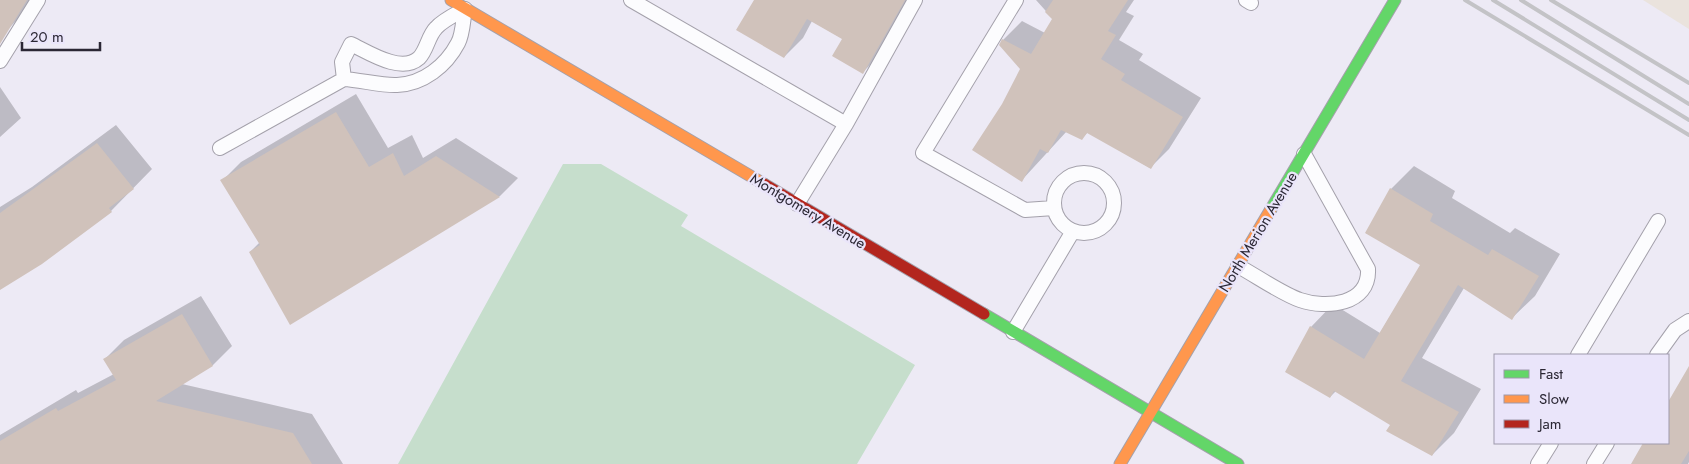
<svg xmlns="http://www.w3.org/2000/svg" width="1689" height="464" viewBox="0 0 1689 464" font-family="Jost,sans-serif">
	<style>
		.commercial { fill: #eae3dd }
		.green { fill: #c6decc }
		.shadow { fill: #0003 }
		.building { fill: #d0c2bb }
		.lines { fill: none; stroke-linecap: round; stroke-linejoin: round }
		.lane-casing { stroke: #a4a1ab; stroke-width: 16 }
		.fast-casing { stroke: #a4a1ab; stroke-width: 13 }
		.slow-casing { stroke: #a4a1ab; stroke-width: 13 }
		.jam-casing { stroke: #a4a1ab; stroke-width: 13 }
		.lane { stroke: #fcfcfe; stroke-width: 14 }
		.fast { stroke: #63d668; stroke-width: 11 }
		.slow { stroke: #ff974d; stroke-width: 11 }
		.jam { stroke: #b3261e; stroke-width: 11 }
		.rail { stroke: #c3c3c6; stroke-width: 4 }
		.labels { text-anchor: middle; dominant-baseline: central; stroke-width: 4.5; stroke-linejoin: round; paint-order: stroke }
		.street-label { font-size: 15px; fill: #2b2734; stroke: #eae5fa }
	</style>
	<rect width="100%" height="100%" fill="#edeaf5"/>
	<path class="commercial" d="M1643,0h46v29z"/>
	<path class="green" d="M563,164h38l87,51 -7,11 234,139 -58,99h-459z"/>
	<path class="shadow" d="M0,0h33l-5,9 -19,19 -9,-6z
		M755,0h157l-31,54 -19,19 -19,-34 -31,-18 -9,17 -19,19z
		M1036,0h98l-8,12 8,4 -15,24 24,14 -4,6 62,38 -32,51 -19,19 -62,-36 -6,6 -15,-7 -45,49 -19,-76 19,-35 -19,-29 19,-19 23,12 8,-14z
		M0,87l21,31 -21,19z
		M356,94l32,54 24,-13 11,23 33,-20 62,40 -18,18 -210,127 -40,-71 10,-10 -38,-61 19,-19z
		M116,125l36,44 -41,42 -111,78v-82l32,-20z
		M1414,166l41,25 -3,7 58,35 5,-5 45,26 -25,42 -23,22 -48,-30 -42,70 59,31 -27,44 -22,22 -40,-30 -56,-34 -6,6 -19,-70 22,-23 47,29 42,-69 -56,-31 25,-44z
		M201,296l31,50 -19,19 -31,19 130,30 31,50h-343v-29l76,-45 2,3 36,-19 -9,-15 19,-19z
		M1689,368v94l-1,2h-56l13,-21h23v-39z"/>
	<path class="building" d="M0,0h27l-27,44z
		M754,0h151l-42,74 -31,-18 10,-17 -35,-20 -23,39 -48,-28z
		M1053,0h75l-20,31 8,4 -15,24 24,15 -4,6 62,37 -32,52 -64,-36 -5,7 -21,-10 -13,23 -8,-4 -18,33 -50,-32 30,-46 18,-35 -21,-24 3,-6 29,15 21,-35 -7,-7z
		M336,112l33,55 24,-14 11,23 32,-20 64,41 -210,128 -41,-73 11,-7 -40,-65z
		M97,143l37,46 -25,19 3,4 -70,52 -42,26v-77z
		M1390,188l43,26 -3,7 58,34 4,-6 47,27 -27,44 -54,-35 -57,96 58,31 -27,44 -46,-25 4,-6 -56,-34 -4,7 -45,-26 25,-46 54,33 56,-94 -55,-32z
		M182,314l31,52 -57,35 137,32 19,31h-312v-23l56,-33 2,3 58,-31 -13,-21z
		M1689,366v85l-8,13h-50l12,-21h25v-41z"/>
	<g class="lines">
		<g class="lane-casing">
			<path id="lane" d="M631,0l215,124
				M1016,0l-93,153 102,57 29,-2
				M1246,0l5,3
				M0,61l38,-61
				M344,79l-2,-17 9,-18c17,8 50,30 68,14 8,-8 9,-22 17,-30 7,-8 20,-14 29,-19
				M220,148l124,-69c16,1 40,7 53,6 26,-1 49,-19 61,-42 5,-9 5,-24 7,-34
				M1054 203a30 30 0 1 1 60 0a30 30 0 1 1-60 0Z
				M797,204l49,-80 69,-124
				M1238,266c17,9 44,28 62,34 26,9 70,5 68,-31l-64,-115
				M1013,332l60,-101
				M1578,355l80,-134
				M1657,355l18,-25 14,-9
				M1538,464l13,-21
				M1594,464l13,-21"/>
		</g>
		<g class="fast-casing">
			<path id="fast" d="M1271,209l124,-209
				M984,314l254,150"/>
		</g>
		<g class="slow-casing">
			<path id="slow" d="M451,0l313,184
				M1120,464l151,-255"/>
		</g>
		<g class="jam-casing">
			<path id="jam" d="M764,184l220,130"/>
		</g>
		<use href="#lane" class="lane"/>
		<use href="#fast" class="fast"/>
		<use href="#slow" class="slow"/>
		<use href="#jam" class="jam"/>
		<path class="rail" d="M1465,0l224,135
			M1493,0l196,120
			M1521,0l168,104
			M1551,0l138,83"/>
	</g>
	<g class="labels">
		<g class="street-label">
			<text transform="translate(808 211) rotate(31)">Montgomery Avenue</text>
			<text transform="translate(1258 232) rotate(-59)">North Merion Avenue</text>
		</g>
	</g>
	<rect x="1494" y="354" width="175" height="90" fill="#eae5fa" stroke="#9e99ab"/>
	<rect x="1504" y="370" width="25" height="8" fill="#63d668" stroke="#9e99ab"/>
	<text x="1539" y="379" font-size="15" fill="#2b2734">Fast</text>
	<rect x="1504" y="395" width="25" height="8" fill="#ff974d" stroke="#9e99ab"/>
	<text x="1539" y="404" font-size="15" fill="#2b2734">Slow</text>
	<rect x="1504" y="420" width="25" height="8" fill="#b3261e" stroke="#9e99ab"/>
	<text x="1539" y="429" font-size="15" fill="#2b2734">Jam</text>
	<path d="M22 42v8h78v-8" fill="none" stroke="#2b2734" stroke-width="2.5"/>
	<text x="30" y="42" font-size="15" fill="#2b2734" stroke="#eae5fa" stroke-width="4" paint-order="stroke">20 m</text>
</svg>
